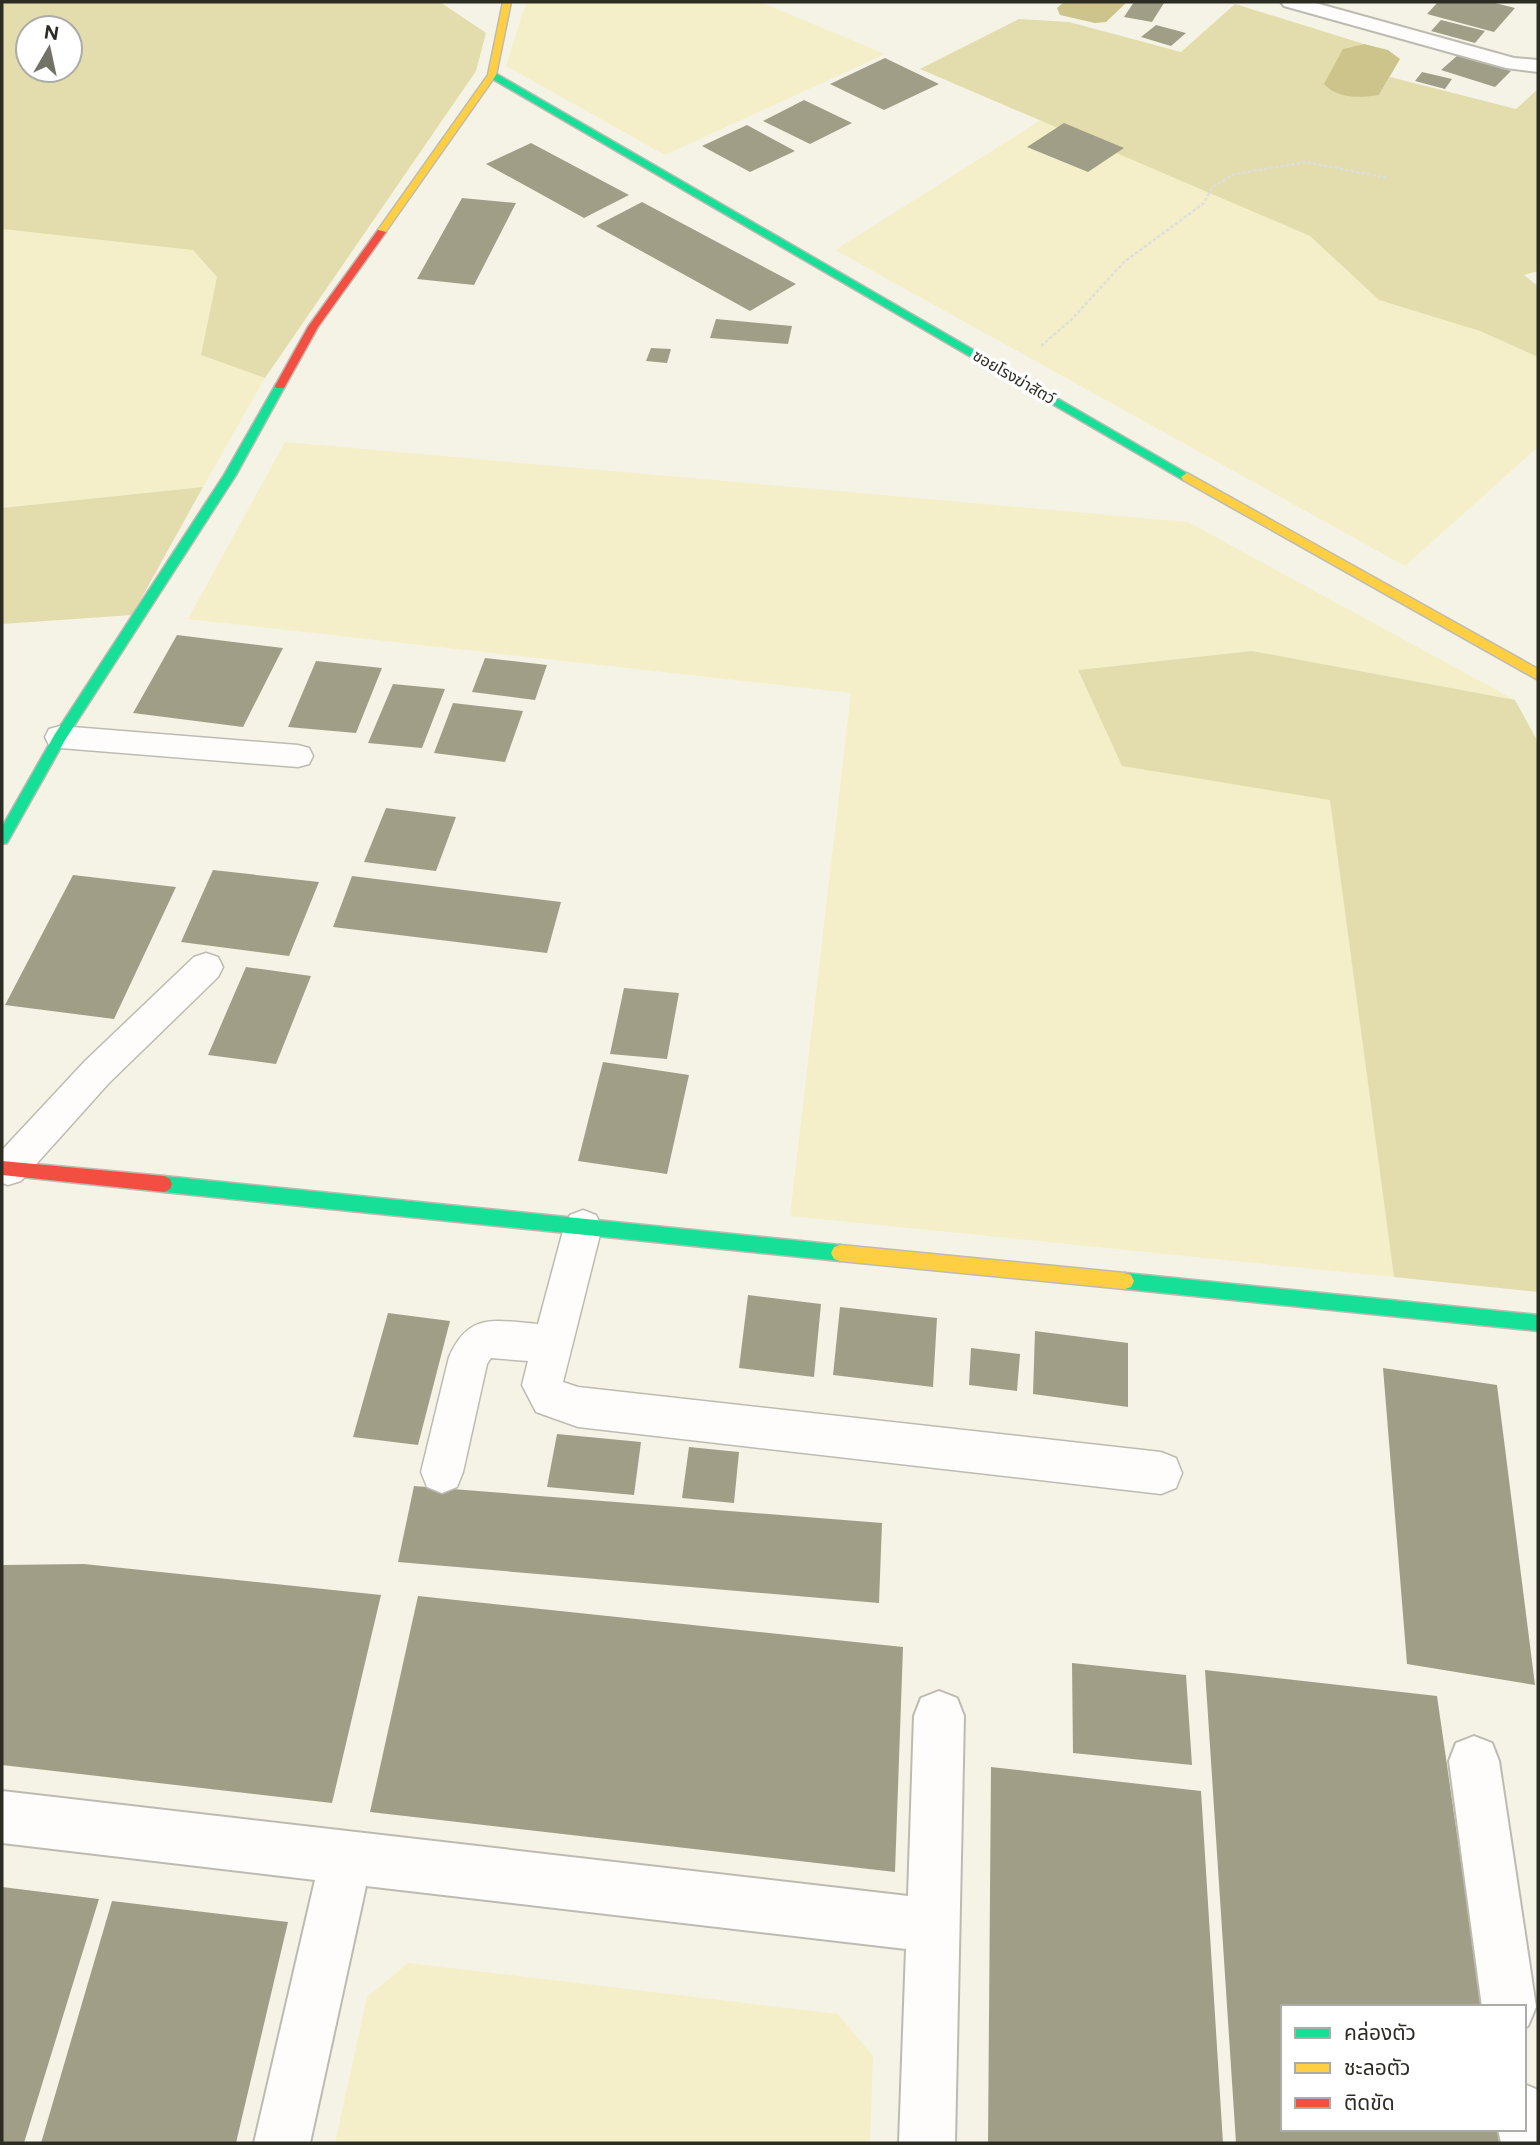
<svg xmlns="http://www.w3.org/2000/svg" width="1540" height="2145" viewBox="0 0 1540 2145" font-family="Figtree,'Noto Sans Thai',sans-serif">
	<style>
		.green { fill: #f4efc8 }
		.forest { fill: #e3dcac; fill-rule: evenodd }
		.water { fill: #ccc48b }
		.building { fill: #a19e88 }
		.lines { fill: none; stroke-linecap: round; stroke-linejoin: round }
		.lane-casing { stroke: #bdbbb1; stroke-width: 3 }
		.street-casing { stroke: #bdbbb1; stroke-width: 4 }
		.fast-casing { stroke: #bdbbb1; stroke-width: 3 }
		.slow-casing { stroke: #bdbbb1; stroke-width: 3 }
		.jam-casing { stroke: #bdbbb1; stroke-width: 3 }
		.path { stroke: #dededa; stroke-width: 2.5; stroke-dasharray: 3.5 2; stroke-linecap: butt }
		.lane { fill: #fefdfb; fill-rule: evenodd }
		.street { fill: #fefdfb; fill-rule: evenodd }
		.fast { fill: #16e098; fill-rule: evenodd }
		.slow { fill: #ffcf43; fill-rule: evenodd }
		.jam { fill: #f24e42; fill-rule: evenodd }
		.labels { text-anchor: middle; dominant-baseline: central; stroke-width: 7; stroke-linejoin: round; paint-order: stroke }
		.far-street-label { font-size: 16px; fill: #2d2c23; stroke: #fff }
	</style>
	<rect width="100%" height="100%" fill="#f5f3e6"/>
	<path class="green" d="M526,2h234l125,52 -220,101 -159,-89z
		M1041,120l269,116 69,64 101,31 58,26v90l-133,119 -570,-316z
		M2,229l191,21 24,27 -16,78 64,23 -62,109 -201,21z
		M285,442l903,80 327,178 -263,-49 -174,19 44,96 208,33 64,478 -604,-61 61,-523 -663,-74z
		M408,1963l430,51 35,42 -3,87h-535l32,-146z"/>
	<path class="forest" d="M2,2h438l46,31 -10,38 -211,307 -64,-23 16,-78 -24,-27 -191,-21zM28,28h42v42h-42z
		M1235,4l129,40 -21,5 36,46 11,-18 126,32 22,-20v182l-14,4 14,11v71l-58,-26 -101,-31 -69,-64 -390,-167 99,-50 50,3 112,30z
		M203,487l-71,128 -130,9v-116z
		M1252,651l263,49 23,42v550l-144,-15 -64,-477 -208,-34 -44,-96z"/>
	<path class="water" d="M1064,2h63l-21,20 -11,1 -35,-8 -3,-7z
		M1364,44l24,6 12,9 -21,36c-19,3 -41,4 -55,-11l19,-35z"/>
	<path class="building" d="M1134,2h25l5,1 -12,19 -28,-5z
		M1438,2h53l24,6 -21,24 -67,-18z
		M1441,20l44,11 -10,12 -44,-12z
		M1156,25l30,8 -15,13 -30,-9z
		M1458,55l53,16 -16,16 -54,-17z
		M885,58l54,26 -55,26 -54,-26z
		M1422,72l30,7 -7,10 -30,-8z
		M804,100l48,23 -42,21 -47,-23z
		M1064,123l60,25 -36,24 -61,-25z
		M747,125l48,26 -45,21 -48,-26z
		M531,143l98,52 -45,23 -98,-54z
		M462,198l54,5 -42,82 -57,-6z
		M642,202l154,82 -46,27 -154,-85z
		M716,319l76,7 -4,18 -78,-6z
		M651,348l20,1 -4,14 -21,-2z
		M177,635l106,13 -40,79 -110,-14z
		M485,658l62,7 -12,35 -63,-8z
		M316,661l66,7 -26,65 -68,-6z
		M393,684l52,5 -23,59 -54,-5z
		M453,703l70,8 -18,51 -71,-9z
		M386,808l70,9 -20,54 -72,-9z
		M213,870l106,12 -30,74 -108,-14z
		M73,875l103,12 -62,132 -109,-14z
		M352,876l209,26 -14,51 -214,-26z
		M246,967l65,9 -35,88 -68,-9z
		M624,988l55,5 -12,66 -57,-5z
		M603,1062l86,13 -22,99 -89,-13z
		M748,1295l73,9 -7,73 -75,-9z
		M840,1307l97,11 -4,69 -100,-12z
		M388,1313l62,8 -32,124 -65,-8z
		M1035,1331l93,12v64l-95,-13z
		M971,1348l49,6 -3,37 -48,-6z
		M1383,1368l114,17 38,300 -128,-21z
		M557,1434l84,8 -7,53 -87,-8z
		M689,1447l50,5 -5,51 -52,-5z
		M414,1486l468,37 -3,80 -481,-41z
		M84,1564l297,31 -49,208 -330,-38v-200z
		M418,1596l485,51 -8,225 -525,-60z
		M1072,1663l114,12 6,90 -119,-12z
		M1205,1670l232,26 45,311h-199v122h216l2,14h-265z
		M991,1767l210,24 22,352h-235z
		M2,1887l97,12 -75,244h-22z
		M112,1901l176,21 -52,221h-195z"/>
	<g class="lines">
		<g class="lane-casing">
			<path id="lane" d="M60,726l238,19 11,3 4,8 -4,8 -11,3 -238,-19 -11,-3 -4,-8 4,-8z
				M206,953l12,4 5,10 -5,10 -109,106 -88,98 -13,4 -6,-2v-33l83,-89 109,-104z
				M583,1210l13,5 6,12 -39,155 15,5 583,65 15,6 6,15 -6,15 -15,6 -583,-67 -42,-15 -14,-27 6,-24 -37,-3 -4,6 -24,108 -6,15 -15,6 -15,-6 -6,-15 28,-115c20,-46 47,-36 89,-33l26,-97 6,-12z"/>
		</g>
		<g class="street-casing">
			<path id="street" d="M1281,2h31l202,56 24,2v12l-32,-4 -222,-62z
				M939,1691l18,7 7,18 -9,427h-56l7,-194 -540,-63 -56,257h-56l61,-263 -313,-37v-52l906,105 6,-180 7,-18z
				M1474,1736l18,7 7,18 37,246 -8,19 -4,2v-21h-42l-33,-246 7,-18z
				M1524,2084l14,6v53h-37l-3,-14h26z"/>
		</g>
		<g class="fast-casing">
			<path id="fast" d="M489,73h6l698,404 -6,4 -4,-1 -694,-403z
				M276,384l9,2 -49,89 -171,265 -58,103 -5,1v-17l53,-93 169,-259z
				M164,1176l676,69 6,2 3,6 -3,6 -6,2 -676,-69 -6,-3 -2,-5 2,-5z
				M1125,1273l413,42v16l-413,-42 -6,-2 -3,-6 3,-6z"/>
		</g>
		<g class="slow-casing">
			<path id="slow" d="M503,2h8l-15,73 -112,159h-6v-4l110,-155z
				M1187,473l351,196v11l-355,-200 -2,-3z
				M840,1245l285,28 6,2 3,6 -3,6 -6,2 -285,-28 -6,-2 -3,-6 3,-6z"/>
		</g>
		<g class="jam-casing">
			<path id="jam" d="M378,230l8,2 -68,95 -34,61h-8l-1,-2 33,-59z
				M2,1161l162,15 6,3 2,5 -2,5 -6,3 -162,-17z"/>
		</g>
		<path class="path" d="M1041,346l31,-27 52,-57 80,-59 8,-16 23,-13 71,-12 82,16"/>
		<use href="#lane" class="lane"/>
		<use href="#street" class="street"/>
		<use href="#fast" class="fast"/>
		<use href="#slow" class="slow"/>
		<use href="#jam" class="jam"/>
	</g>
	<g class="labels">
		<g class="far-street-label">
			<text transform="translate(1014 377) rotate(30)">ซอยโรงฆ่าสัตว์</text>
		</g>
	</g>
	<rect width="1540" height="2145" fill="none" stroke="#2d2c23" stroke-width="7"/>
	<rect x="1281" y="2005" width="245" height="126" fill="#ffffff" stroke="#ababa7" stroke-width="2"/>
	<rect x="1295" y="2028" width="35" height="10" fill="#16e098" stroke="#ababa7" stroke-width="2"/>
	<text x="1344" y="2040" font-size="21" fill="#2d2c23">คล่องตัว</text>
	<rect x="1295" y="2063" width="35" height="10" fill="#ffcf43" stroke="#ababa7" stroke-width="2"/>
	<text x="1344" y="2075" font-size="21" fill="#2d2c23">ชะลอตัว</text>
	<rect x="1295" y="2098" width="35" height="10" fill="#f24e42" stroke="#ababa7" stroke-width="2"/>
	<text x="1344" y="2110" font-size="21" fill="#2d2c23">ติดขัด</text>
	<g transform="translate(49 49) rotate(9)"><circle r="33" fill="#ffffff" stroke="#ababa7" stroke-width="2"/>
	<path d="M0-5L12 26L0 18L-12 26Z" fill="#737267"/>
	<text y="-10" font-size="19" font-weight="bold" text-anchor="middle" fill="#2d2c23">N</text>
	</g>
</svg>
